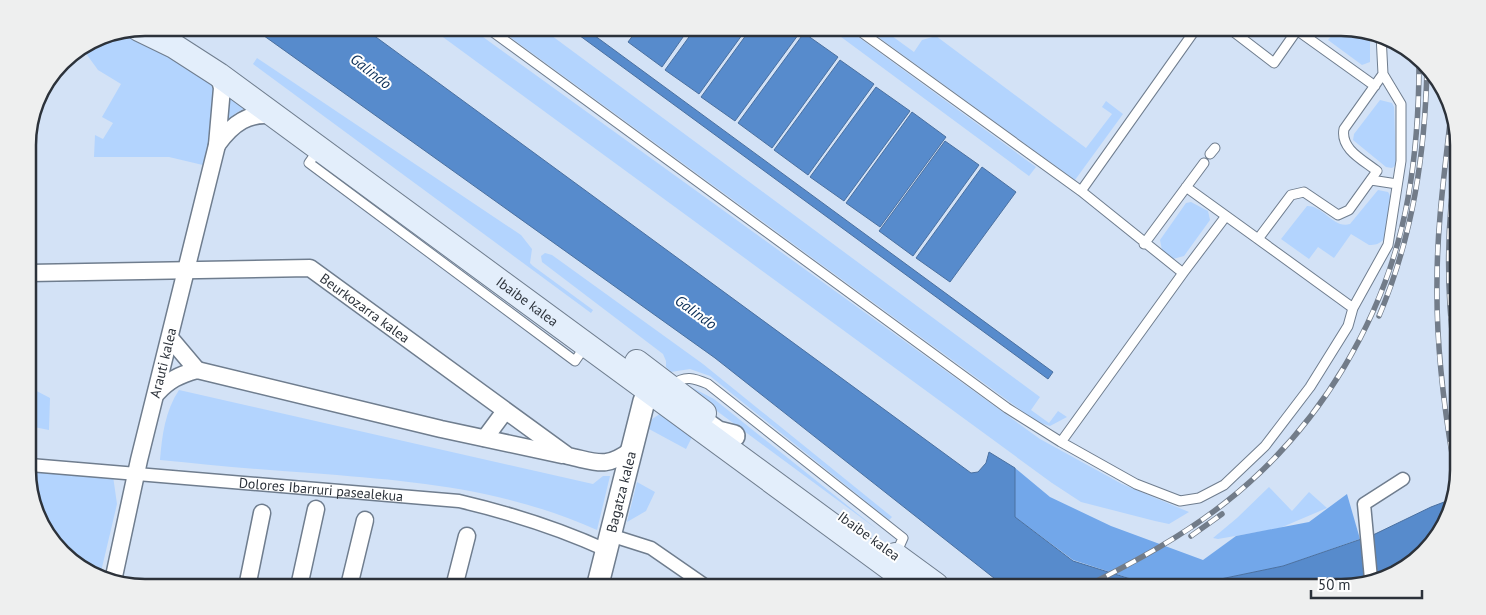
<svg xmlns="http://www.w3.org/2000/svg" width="1486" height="615" viewBox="0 0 1486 615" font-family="'PT Sans',sans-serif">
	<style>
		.green { fill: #b3d4fe }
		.forest { fill: #72a7ea }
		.water { fill: #578bcc; stroke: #4a70a0 }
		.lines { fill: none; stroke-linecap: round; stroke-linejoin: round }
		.service-casing { stroke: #6f7d8e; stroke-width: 11 }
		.pedestrian-casing { stroke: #6f7d8e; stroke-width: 15 }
		.minor-casing { stroke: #6f7d8e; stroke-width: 19 }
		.tertiary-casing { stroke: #6f7d8e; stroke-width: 24 }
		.secondary-casing { stroke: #6f7d8e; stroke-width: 26 }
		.service { stroke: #fff; stroke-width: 9 }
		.pedestrian { stroke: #fff; stroke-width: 12 }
		.minor { stroke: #fff; stroke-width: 16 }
		.tertiary { stroke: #fff; stroke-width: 21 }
		.secondary { stroke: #e3eefb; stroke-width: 24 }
		.rail-casing { stroke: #727c89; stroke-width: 5.5 }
		.rail { stroke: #fff; stroke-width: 4; stroke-dasharray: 11; stroke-linecap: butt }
		.labels { text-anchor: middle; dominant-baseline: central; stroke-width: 4; stroke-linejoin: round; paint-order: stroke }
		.street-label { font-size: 14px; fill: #2c323a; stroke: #fff }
		.water-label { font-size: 15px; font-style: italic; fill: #092e58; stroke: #fff }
		.rim { fill: none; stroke: #2c323a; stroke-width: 2.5 }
	</style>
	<rect width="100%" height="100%" fill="#d3e2f6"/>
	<path class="green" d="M145,28l73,35 -11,103 -38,-9h-75l1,-22 8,4 10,-16 -11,-6 19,-33 -23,-14 -16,-22 18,-12z
		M438,29h34l568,410 82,45 67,28 -20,12 -14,-3 -74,-19 -29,-19 -616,-451z
		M499,29l45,1 496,367 -9,13 18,13 9,-12 9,6 -17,9 -13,-4z
		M833,31h17l186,136 -7,9z
		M870,31h15l29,21 8,-12 14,-4 150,112 26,-34 -10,-7 4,-6 17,13 -48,66z
		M1333,34h37v28l-8,3 -34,-25z
		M257,58l264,177 11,14 -2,14 3,3 60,44 -2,3 -338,-249z
		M227,88l20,19 -11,6 -12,13z
		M1380,100l12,3 2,4 2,58 -4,3 -6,-1 -33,-27 1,-6z
		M1378,190l10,2c6,6 2,40 -4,47 -4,5 -9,6 -15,6l-18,-11 -17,24 -16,-11 -9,12 -28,-20 26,-33c16,-1 26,23 43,18z
		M1191,202l17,9 2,9 -26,36 -11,3 -11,-9 -2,-10 26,-37z
		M545,253l7,2 151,109 189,153 -3,3 -179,-144 -20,-7 -19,3 -5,-5v-6l-3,-7 -121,-92 -1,-6z
		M29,387l21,11 -1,32 -20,-4z
		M691,387l23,12 164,131 -191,-141z
		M179,390l414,94 10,-8h7l-13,54c-94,-42 -184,-49 -286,-57 -50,-3 -101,-8 -151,-13 2,-24 5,-49 19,-70z
		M660,414l32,23 -6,12 -37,-20 3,-10z
		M30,468l83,8 4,28 -17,72 -44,-29 -26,-54z
		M637,482l18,10 -9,19 -19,11z
		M1269,487l23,24 17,-19 18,16 -47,20 -62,11 -5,-1 24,-20z"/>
	<path class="forest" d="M1015,468l35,29 61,29 92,34 33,-24 73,-14 38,-28 13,45 -77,27 -96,20h-34l-80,-26 -58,-43z"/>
	<path class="water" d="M253,28l112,1 606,444 7,-1 8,-9 3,-11 26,16v49l58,44 80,25h-149l-289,-228z
		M572,30h15l466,342 -5,7z
		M637,30h51l-26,37 -34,-25z
		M694,30l51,1 -46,63 -34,-24z
		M749,31h52l-66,90 -34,-24z
		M804,33l34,24 -66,91 -34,-25z
		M840,60l34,24 -66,91 -34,-25z
		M876,87l34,24 -66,90 -34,-24z
		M912,112l34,25 -66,90 -34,-24z
		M945,141l34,24 -66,91 -34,-25z
		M982,167l34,25 -66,90 -34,-24z
		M1452,499v9l-40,55 -63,24 -162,-1 96,-20 90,-31 58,-28z"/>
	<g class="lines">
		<g class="service-casing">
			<path id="service" d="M489,29l518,379 54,34 75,42 44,17 19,-3 25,-13 41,-39 45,-59 38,-61 5,-18 -95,-69
				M860,31l221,160 102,82 -122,169
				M1235,33l39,30 21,-30
				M1301,33l74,53
				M318,150l-9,13 266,198 11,-16
				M1210,154l5,-6
				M1371,180l26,4
				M1186,187l72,52 33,-44 13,-3 34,23 11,-5 28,-39c-14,-11 -37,-22 -33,-42l39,-55 -2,-39
				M1081,191l112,-158
				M1144,244l60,-81
				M1183,273l43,-57
				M1353,308l35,-63 13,-84v-57l-18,-30
				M672,385c13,-10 22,-7 36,-1l195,154 -4,9"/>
		</g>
		<g class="pedestrian-casing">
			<g id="pedestrian">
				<path id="s1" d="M30,465l429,36c51,12 99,27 147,49"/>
				<path d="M610,535l41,13 52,36"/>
				<path d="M1371,579l-7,-75 39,-25"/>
			</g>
		</g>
		<g class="minor-casing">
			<g id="minor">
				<path d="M217,145c15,-21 32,-34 59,-29"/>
				<path id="s2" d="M29,273l281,-5 258,188c29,6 38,13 63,-6"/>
				<path d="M170,338l27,32"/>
				<path d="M157,393c12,-13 22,-18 40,-23l244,59 121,26"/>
				<path d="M485,438l20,-27"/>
				<path id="s3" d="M113,581l26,-121 78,-315 5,-57 -4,-16"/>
				<path d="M248,582l14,-69"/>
				<path d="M300,582l16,-73"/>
				<path d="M350,582l15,-62"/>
				<path d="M455,583l12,-47"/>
			</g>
		</g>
		<g class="tertiary-casing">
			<g id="tertiary">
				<path d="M704,422l14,10 16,4"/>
				<path id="s4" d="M598,584l46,-183"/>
			</g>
		</g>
		<g class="secondary-casing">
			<g id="secondary">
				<path id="s5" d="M139,29l35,17 45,29 675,496 14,14"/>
				<path d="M637,362l67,51"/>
				<path d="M895,555l41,30"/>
			</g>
		</g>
		<use href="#service" class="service"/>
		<use href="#pedestrian" class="pedestrian"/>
		<use href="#minor" class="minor"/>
		<use href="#tertiary" class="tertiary"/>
		<use href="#secondary" class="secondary"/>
		<g class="rail-casing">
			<path id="rail" d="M1451,113c-6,56 -14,112 -14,168 -1,60 6,120 16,179
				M1379,316c34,-80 46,-162 48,-248
				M1454,349c-8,-64 -7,-130 3,-194
				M1191,536l31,-22
				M1087,586c49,-25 96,-50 139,-84 94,-74 161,-186 182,-304 8,-45 11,-90 11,-135"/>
		</g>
		<use href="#rail" class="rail"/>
	</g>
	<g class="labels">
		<g class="street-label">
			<text stroke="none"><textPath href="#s5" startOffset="475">Ibaibe kalea</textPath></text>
			<text stroke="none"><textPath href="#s2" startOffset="349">Beurkozarra kalea</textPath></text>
			<text stroke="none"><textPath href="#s3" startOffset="224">Arauti kalea</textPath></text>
			<text stroke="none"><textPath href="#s1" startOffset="292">Dolores Ibarruri pasealekua</textPath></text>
			<text stroke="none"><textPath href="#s4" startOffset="95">Bagatza kalea</textPath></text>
			<text transform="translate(869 536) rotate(36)">Ibaibe kalea</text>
		</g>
		<g class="water-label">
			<text transform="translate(371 71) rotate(38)">Galindo</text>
			<text transform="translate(696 312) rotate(36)">Galindo</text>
		</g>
	</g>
	<path d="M0 0H1486V615H0ZM145 36H1341A109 109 0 0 1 1450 145V470A109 109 0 0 1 1341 579H145A109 109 0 0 1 36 470V145A109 109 0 0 1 145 36Z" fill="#eeefef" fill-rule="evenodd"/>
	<path class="rim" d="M145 36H1341A109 109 0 0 1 1450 145V470A109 109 0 0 1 1341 579H145A109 109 0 0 1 36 470V145A109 109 0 0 1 145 36Z"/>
	<path d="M1311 590v8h111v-8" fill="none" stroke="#2c323a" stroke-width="2.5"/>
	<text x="1318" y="590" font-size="15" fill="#2c323a" stroke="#ffffff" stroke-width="4" paint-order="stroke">50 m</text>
</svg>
